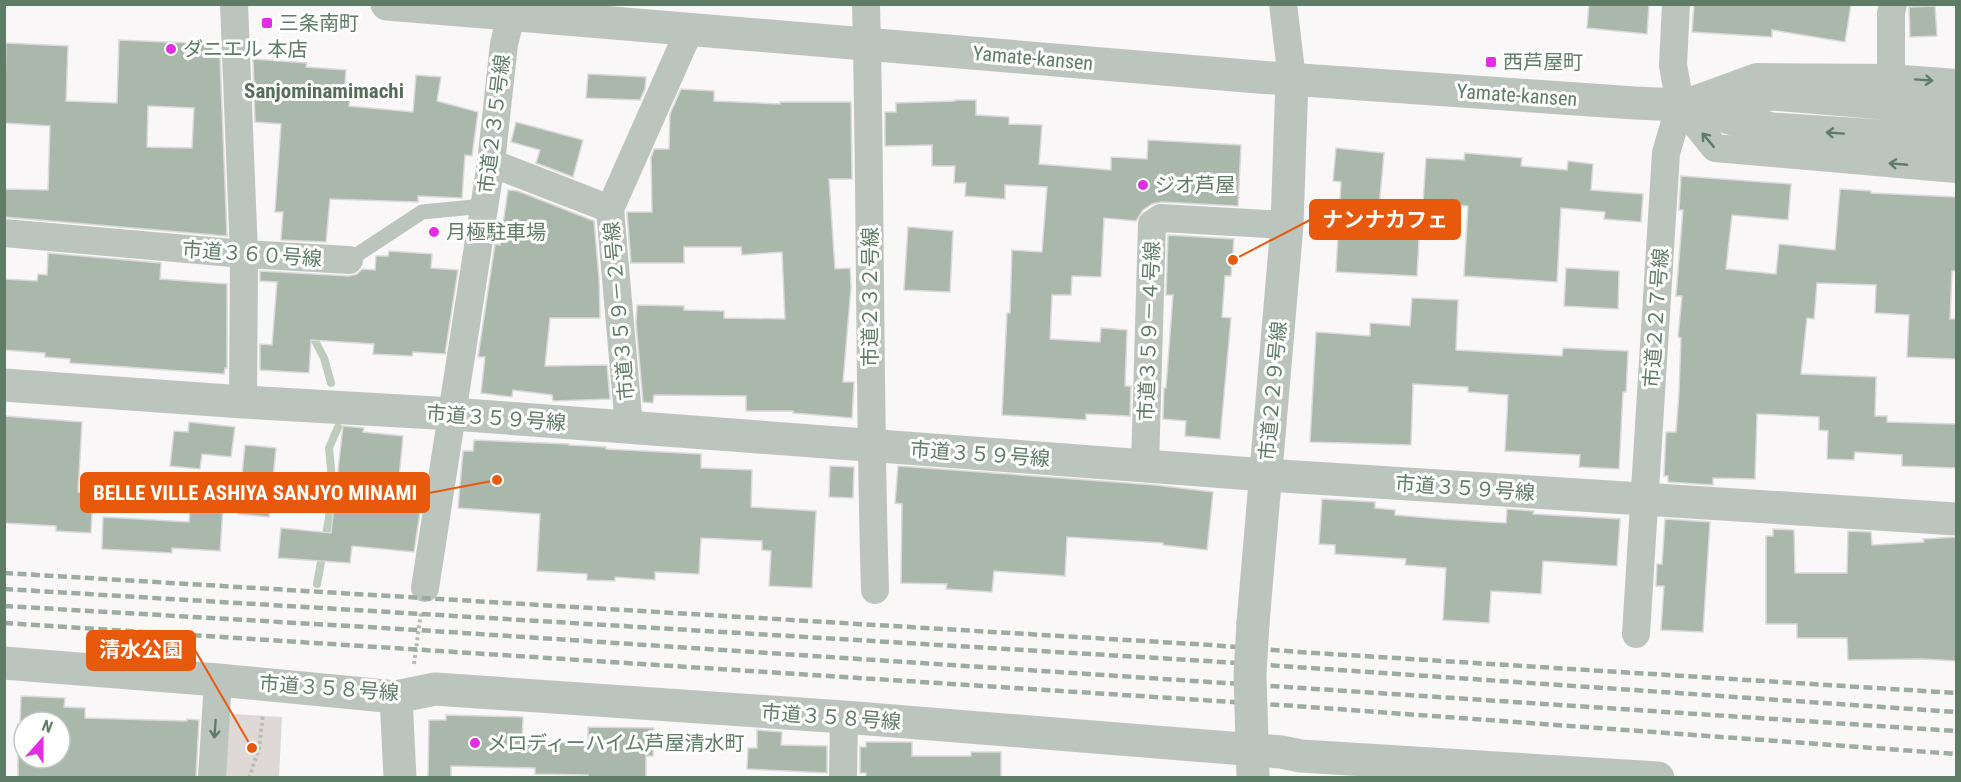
<svg xmlns="http://www.w3.org/2000/svg" width="1961" height="782" viewBox="0 0 1961 782" font-family="'Roboto Condensed','Noto Sans JP',sans-serif">
	<style>
		.green { fill: #ded9d6 }
		.lines { fill: none; stroke-linecap: round; stroke-linejoin: round }
		.stream { stroke: #bdccbd; stroke-width: 8 }
		.building { fill: #a9b8ab; stroke: #dbd9d9; stroke-width: 1.5; fill-rule: evenodd }
		.path { stroke: #b4bdb6; stroke-width: 4; stroke-dasharray: 3 3; stroke-linecap: butt }
		.service { stroke: #bbc5bd; stroke-width: 15 }
		.minor { stroke: #bbc5bd; stroke-width: 28 }
		.tertiary { stroke: #bbc5bd; stroke-width: 33 }
		.rail { stroke: #9daca1; stroke-width: 4.5; stroke-dasharray: 9 4.5; stroke-linecap: butt }
		.tertiary-bridge { stroke: #bbc5bd; stroke-width: 33 }
		.oneway { stroke: #5f7c66 }
		.poi-dot { fill: #e32de2; stroke: #fff; stroke-width: 2 }
		.labels { text-anchor: middle; dominant-baseline: central; stroke-width: 6; stroke-linejoin: round; paint-order: stroke }
		.poi-label { font-size: 20px; fill: #5f7c66; stroke: #fff; text-anchor: start }
		.street-label { font-size: 20px; fill: #5f7c66; stroke: #fff }
		.neighbourhood-label { font-size: 21px; font-weight: bold; fill: #566d5b; stroke: #fff }
		.leader { fill: none; stroke: #e8590c; stroke-width: 2 }
		.callout-dot { fill: #e8590c; stroke: #fff; stroke-width: 2 }
		.callout { fill: #e8590c; stroke: #e8590c; stroke-width: 2 }
		.callout-label { font-size: 21px; text-anchor: middle; font-weight: bold; fill: #fff }
	</style>
	<rect width="100%" height="100%" fill="#f9f7f7"/>
	<path class="green" d="M233,714l49,3 -3,60 -57,1 4,-60z"/>
	<g class="lines">
		<path class="stream" d="M311,333l13,25 7,25
			M317,584l12,-66 3,-39 -3,-31 9,-21"/>
	</g>
	<path class="building" d="M1589,4h60l-2,30 -60,-6z
		M1694,4h157l-6,38 -73,-12v7l-80,-5z
		M1935,6l2,30 -27,1 -1,-30z
		M119,40l94,4 -1,12 8,1 7,179 -223,-19v-28l44,1 2,-64 -46,-3 2,-80 62,3 -2,55 51,2zM148,106l46,2 -2,40 -45,-1z
		M253,59l54,4 -1,4 40,3 -2,27h6l-1,9 64,6 3,-37 25,2 -4,24 41,11 -6,44 -7,-1 -3,43 -44,-2v6l-88,-3 -4,43 -45,-2 2,-28h-8l6,-88 -26,-2z
		M588,74l58,3 -1,12 -5,11 -54,-2z
		M681,89l33,2v10l66,3v-2h71l1,77h-23l6,90 15,-1 1,19 -8,95h11l-2,36 -59,-5v-2h-47v-15l-92,-1 -1,8 -10,-1 -7,-79 1,-18 47,1v4l40,1v7l61,1 -3,-67 -40,3 -1,-8h-57v16h-53l-4,-51h25l-1,-54 3,-9h15l1,-35z
		M955,100h21v15l33,2v7l33,1 -3,39 72,6v-13l36,2 1,-19 93,5 -3,61 -76,-4 -10,2 -9,6 -7,11 -32,-3 -3,59 -29,-1 -1,19h-19l-2,44 50,3 1,-14 26,2 -2,56h6l-1,30 -44,-2v6l-84,-5 5,-102h3l2,-63 30,2 5,-65 -42,-2v14l-40,-3 1,-13h-12l1,-17h-23v-21l-47,1v-34h11v-9l59,-2z
		M516,122l67,18 -10,37 -37,-14 4,-13 -29,-8z
		M1336,148l48,5 -6,66 42,2 -3,55 -81,-4 5,-90 -8,-1z
		M1465,153l57,5 -1,8 46,4 1,-9 25,3 -2,26 52,4 -2,28 -37,-3 1,-7 -44,-4 -4,74 -93,-6 4,-70 -45,-3 3,-45 38,2z
		M1681,176l110,8 -3,36 -56,-5 -6,54 50,5 3,-30 56,6 5,-61 31,2v2l85,4v74h-4l-2,48h6v40l-49,-2 2,-42 -34,-2 1,-28 -59,-2 -3,36 -7,-1 -6,56 75,3 -1,39h12v6l69,2v44l-54,-2v-11l-47,-3 -1,8 -27,-1 1,-28 -9,-1v-13l-62,-3 -2,65 -42,-1v7l-45,-3v-6h-4l2,-44h10l3,-39 2,-55 -3,-1 4,-41h-6l7,-86h-4z
		M508,190l10,1 76,30 5,57 1,40h-50l-5,48 62,-1 3,34 -57,2 -1,-6 -39,-5 -1,7 -31,-4 4,-36h-7l17,-113 5,1z
		M908,227l45,4 -3,61 -46,-2z
		M1168,235l66,4 -3,37h-6l-3,41 9,1 -11,121 -35,-3 1,-15 -23,-2 1,-31h2l7,-93h-7z
		M389,251l43,3 -1,14 27,2 -13,84 -32,-2 -1,4 -39,-2 1,-10 -63,-4 -2,33 -49,-3v-26l12,1 5,-63 -17,-1v-10l89,5 8,-2 5,-5 13,1 1,-14h12z
		M48,253l113,10 -1,16 67,5v84h-2l-1,6 -154,-11v-4l-25,-2v-4l-41,-3v-71l33,2 1,-7 9,1z
		M1566,268l53,3 -1,38 -54,-3z
		M1412,298l46,2 -2,50 106,6 1,-8 65,3 -2,41h-3l-4,77 -40,-2 1,-12 -75,-4 3,-56 -40,-3v-5l-55,-3 -2,61 -101,-3 6,-110 54,4v-13l40,3z
		M4,416l78,6 -4,70 15,1 -2,40 -35,-2v-5l-52,-3z
		M189,422l46,5 -4,30 -29,-3 -2,15 -30,-3 4,-35 14,1z
		M343,426l21,2 -1,4 40,4 -7,74 24,2 -6,40 -62,-6 -2,17 -72,-5 3,-30 50,5z
		M474,440l95,4v1l37,2v2l95,5v14l51,2 -1,37 65,4 -4,77 -43,-2 2,-35 -9,-1v-9l-61,-3 -2,36 -44,-2v8l-40,-3v4l-28,-1v-6l-50,-3 3,-57 -82,-6 5,-57h10z
		M245,445l31,3 -7,69 -31,-3z
		M830,466l24,1 -1,31 -24,-1z
		M898,466l257,19 58,7 -6,58 -44,-5v-2l-96,-6 -2,39 -71,-5 -2,21 -46,-3 1,-5 -46,-1 1,-79 -7,-1z
		M1322,499l53,3v6l20,2v5l47,4 64,4 1,-14 27,2 -1,3 87,5 -3,47 -74,-5 -2,33 -50,-3 -2,32 -46,-3 3,-52 -41,-3 1,-6 -71,-5v-9l-16,-1z
		M190,506l33,2 -3,43 -48,-3v5l-70,-4 1,-32 86,5z
		M1665,519l45,3 -7,110 -42,-2 3,-44h-8l1,-22h5z
		M1773,529l21,1 1,43h52l1,-42 23,1 1,13 52,-3 -1,-3 33,-2v124l-34,-2 -74,1 -1,-22h-50v-14h-31v-88h7z
		M21,696l44,2 -1,9 21,1v10l102,3v-2l12,1 -3,57h-178v-53h2zM24,722h36v36h-36z
		M446,715l77,2 -1,24 66,2v-16l66,1 -1,28h-7v21h-58v-2l-53,-1v-6l-84,-2v11h-23l1,-57h17z
		M757,730l25,2 -1,13 46,1v27l-80,-4 1,-21h9z
		M866,742h46v14h59v-4h30v25h-135v-4h-6v-26h6z"/>
	<g class="lines">
		<path class="path" d="M414,664l7,-52
			M249,778l10,-30 4,-34"/>
		<path class="service" d="M349,260l73,-48 62,-6"/>
		<path class="minor" d="M234,4l10,250 -1,148
			M866,4c5,196 3,391 9,586
			M1283,4l9,75
			M1891,78v-65l2,-9
			M1956,83l-65,-5 -134,-1 -77,28 35,43 241,21
			M491,163l119,46
			M4,233l240,21 105,6
			M629,427l-19,-218 79,-178
			M1145,466l7,-242 9,-6 126,7
			M425,588l66,-425 13,-119 10,-40
			M1636,634l30,-481 14,-48 -7,-40 3,-61
			M212,778l6,-98
			M843,778l1,-61"/>
		<path class="tertiary" d="M387,4l871,73 377,26 45,2 93,-11 183,15
			M1699,110l73,19 184,12
			M4,385l239,17 210,12 813,61 690,44
			M1253,623l34,-398 5,-146
			M4,663l214,17 178,17 39,-8 409,28 437,35 20,4 357,22
			M396,697l4,81"/>
		<path class="rail" d="M4,573l1207,72 88,7 657,41
			M4,589l1203,72 749,51
			M4,606l414,24 1538,101
			M4,623l1291,83 661,48"/>
		<path class="tertiary-bridge" d="M1253,776l-3,-102 3,-51"/>
	</g>
	<defs><path id="oneway-shaft" d="M-6 0H5M1.5-3L5.5 0L1.5 3" fill="none" stroke-width="1.6" stroke-linecap="round" stroke-linejoin="round" transform="scale(1.5)"/></defs>
	<g class="oneway">
		<use href="#oneway-shaft" transform="translate(1924 80) rotate(4)"/>
		<use href="#oneway-shaft" transform="translate(1835 133) rotate(-176)"/>
		<use href="#oneway-shaft" transform="translate(1708 140) rotate(-130)"/>
		<use href="#oneway-shaft" transform="translate(1898 164) rotate(-175)"/>
		<use href="#oneway-shaft" transform="translate(215 729) rotate(94)"/>
	</g>
	<g class="poi-dot">
		<rect x="261" y="17" width="12" height="12" rx="3"/>
		<circle cx="171" cy="49" r="6"/>
		<rect x="1485" y="56" width="12" height="12" rx="3"/>
		<circle cx="1143" cy="185" r="6"/>
		<circle cx="434" cy="232" r="6"/>
		<circle cx="475" cy="743" r="6"/>
	</g>
	<g class="labels">
		<g class="poi-label">
			<text x="279" y="23">三条南町</text>
			<text x="183" y="49">ダニエル 本店</text>
			<text x="1503" y="62">西芦屋町</text>
			<text x="1155" y="185">ジオ芦屋</text>
			<text x="446" y="232">月極駐車場</text>
			<text x="487" y="743">メロディーハイム芦屋清水町</text>
		</g>
		<g class="street-label">
			<text transform="translate(1033 58) rotate(5)">Yamate-kansen</text>
			<text transform="translate(1517 95) rotate(4)">Yamate-kansen</text>
			<text transform="translate(494 124) rotate(-83)">市道２３５号線</text>
			<text transform="translate(252 254) rotate(4)">市道３６０号線</text>
			<text transform="translate(870 297) rotate(-90)">市道２３２号線</text>
			<text transform="translate(619 311) rotate(-95)">市道３５９－２号線</text>
			<text transform="translate(1656 318) rotate(-86)">市道２２７号線</text>
			<text transform="translate(1149 331) rotate(-88)">市道３５９－４号線</text>
			<text transform="translate(1273 391) rotate(-85)">市道２２９号線</text>
			<text transform="translate(496 418) rotate(4)">市道３５９号線</text>
			<text transform="translate(980 454) rotate(4)">市道３５９号線</text>
			<text transform="translate(1465 488) rotate(4)">市道３５９号線</text>
			<text transform="translate(329 688) rotate(4)">市道３５８号線</text>
			<text transform="translate(831 717) rotate(4)">市道３５８号線</text>
		</g>
		<g class="neighbourhood-label">
			<text x="324" y="91">Sanjominamimachi</text>
		</g>
	</g>
	<path class="leader" d="M1233 260L1310 220M497 480L429 493M252 748L195 650"/>
	<g class="callout-dot">
		<circle cx="1233" cy="260" r="6"/>
		<circle cx="497" cy="480" r="6"/>
		<circle cx="252" cy="748" r="6"/>
	</g>
	<g class="callout">
		<rect x="1310" y="200" width="150" height="39" rx="6"/>
		<rect x="81" y="473" width="348" height="39" rx="6"/>
		<rect x="87" y="631" width="108" height="39" rx="6"/>
	</g>
	<g class="callout-label">
		<text x="1385" y="227">ナンナカフェ</text>
		<text x="255" y="500">BELLE VILLE ASHIYA SANJYO MINAMI</text>
		<text x="141" y="657">清水公園</text>
	</g>
	<rect width="1961" height="782" fill="none" stroke="#5f7c66" stroke-width="12"/>
	<g transform="translate(42 740) rotate(21)"><circle r="28" fill="#ffffff" stroke="#bfcbc2" stroke-width="1.5"/>
	<path d="M0-4.5L10 22L0 15L-10 22Z" fill="#e32de2"/>
	<text y="-9" font-size="16" font-weight="bold" text-anchor="middle" fill="#5f7c66">N</text>
	</g>
</svg>
